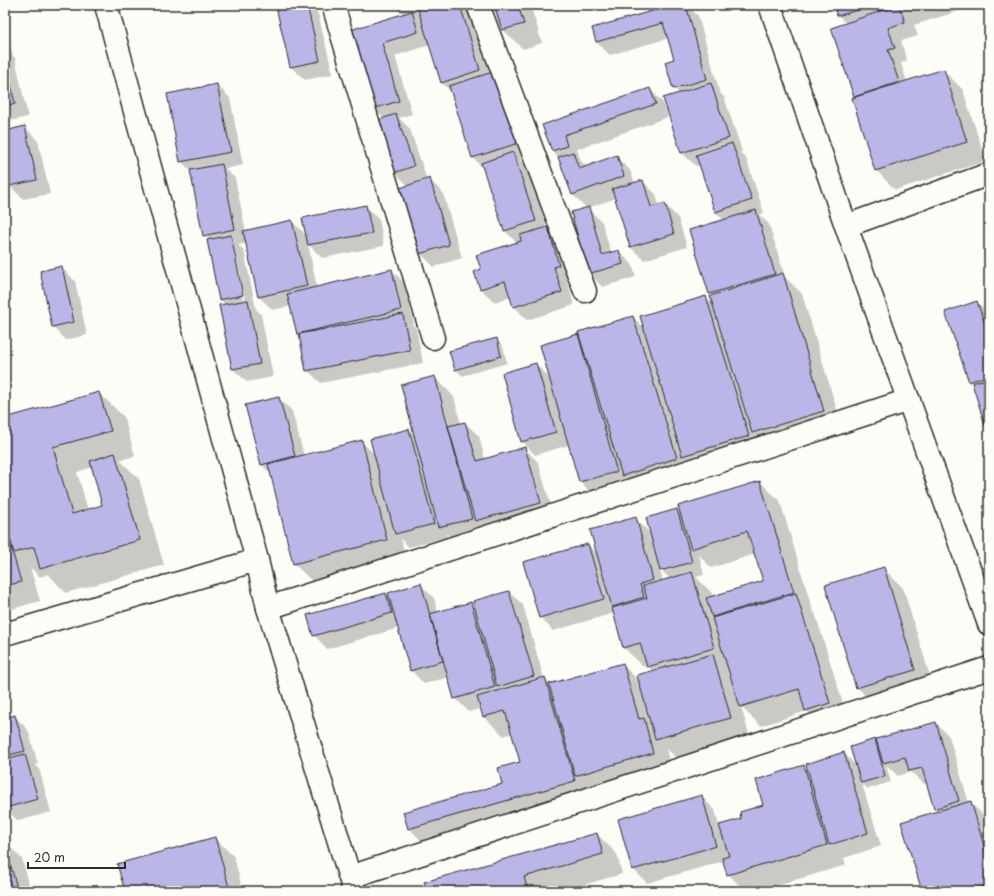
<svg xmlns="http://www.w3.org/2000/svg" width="994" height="896" viewBox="0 0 994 896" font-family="'Playpen Sans',sans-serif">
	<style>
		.shadow { fill: #0003; fill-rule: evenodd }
		.building { fill: #bab7e8; stroke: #2b2b2b }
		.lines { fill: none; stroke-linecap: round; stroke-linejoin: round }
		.minor-casing { stroke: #2b2b2b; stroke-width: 25 }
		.major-casing { stroke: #2b2b2b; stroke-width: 25 }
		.minor { stroke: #fdfcf7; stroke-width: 22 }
		.major { stroke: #fdfcf7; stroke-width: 22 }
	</style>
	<rect width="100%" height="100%" fill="#fdfcf7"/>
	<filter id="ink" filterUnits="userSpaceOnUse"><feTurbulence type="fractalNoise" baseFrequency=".025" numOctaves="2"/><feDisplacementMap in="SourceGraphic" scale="8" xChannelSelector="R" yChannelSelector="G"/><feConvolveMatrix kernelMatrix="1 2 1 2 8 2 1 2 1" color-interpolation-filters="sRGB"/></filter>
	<g filter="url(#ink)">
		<path class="shadow" d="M287,5h27l2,5h-1l3,4 15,60 -28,6 -14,-13 -14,-60z
			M397,5h73l1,6 19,63 47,81 -17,5 7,7 20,61 14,13 11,37 -5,2 7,25 -47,15 -13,-14 -3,-9 -17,5 -13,-13 -6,-17 7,-2 35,-27 -12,-12 -21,-62 -11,-11 -20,-64 -12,-12 -11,-37 -35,11 17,58 -13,4 11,11 17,51 2,-1 14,14 19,65 -28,9 -14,-14 -12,-67 -13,-14 -10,-53 -12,-11 -22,-78 53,-15 -6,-6z
			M495,5h54l-17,5 10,33 -19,6 -20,-19z
			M643,5h48l1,5 6,6 22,77 4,4 18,54 -2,1 6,6 18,55 -5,2 10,9 16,53 17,17 41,136 -244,71 -19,-19 -11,-37 -34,10 -13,-14 14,-77 14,14 27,-43 4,4 52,-22 11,11 62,-31 7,7 -1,-8 -2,-3 14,-73 -9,-8 -15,-47 -4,1 -14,-13 -17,-54 15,-5 -6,-6 1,-28 -6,-22 -59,17 -14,-13 54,-29z
			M835,5h143l-64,20 4,11 -17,5 6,20 -6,2 6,19 36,-12 20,20 23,71 -91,29 -19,-20 -20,-72 -2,-2 -8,-72 -8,-9z
			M5,20l7,33h-1l4,5 13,59 -23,5z
			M217,85l13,13 13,67 -18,4 10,9 11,54 46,-11 15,15 59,-30 13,13 5,27 -62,12 -14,-14 9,44 75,-18 13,14 9,39 -2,1 4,4 7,35 -102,20 -14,-13 -7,-33 -2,-3 -7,-28 -18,4 -14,-13 -12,-54 -9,2 6,5 12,59 5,5 12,63 -26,5 -14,-13 -12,-63 5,-1 -6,-6 -10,-58 -6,-6 -13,-64 -10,-10zM233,251h2l10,48 -2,1z
			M650,89l13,14 5,14 -91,32 4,12 6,6 29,-10 14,13 5,13 7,-2 14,13 3,12 6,-2 13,14 9,29 -43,13 -14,-13 -14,-49 -28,10 14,14 9,31 8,-2 13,13 4,13 -34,10 -13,-14 -2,-64 -14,-14 -14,-37 -7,-7 -8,-25z
			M25,127l13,14 12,53 -27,5 -13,-13 -5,-24v-30z
			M61,267l14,14 12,54 -21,5 -13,-13z
			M977,302l12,12v121l-16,-50 -3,-4z
			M496,339l7,7 4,17 -45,13 -6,-7z
			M435,377l19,20 7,27 4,-1 14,13 6,24 40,-11 13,13 16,54 -95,30 -13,-13 1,4 -38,10 -8,-8 5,20 -92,24 -20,-19 -23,-90 -9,-9 17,-67 13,13 12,45 57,-15 14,14 34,-25 7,6z
			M99,393l25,24 11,39 -15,4 19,19 25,86 -98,28 -18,-19 -8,3 -10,-10 10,34 -35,10v-192zM93,467l11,39 -16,4 -11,-38z
			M760,482l20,19 33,110 2,2 34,110 -23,7 -19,-19 -46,15 -20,-19 9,30 -74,21 -10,-10 6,25 -244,75 -19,-20 94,-43 18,-22 -8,-30 -9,3 -20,-19 -2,-9 -13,4 -14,-14 -6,-21 -25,7 -13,-14 -12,-42 -72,21 -13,-14 72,-41 5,4 29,-14 14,14 4,15 33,-9 5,4 33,-16 14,13 21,74 1,-1 6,7 71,-21 18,18 13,-10 -5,-6 -4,1 -20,-19 -10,-35 -61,18 -13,-14 48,-72 10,9 37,-36 16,16 25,-24 6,5zM755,554l9,27 -51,16 -2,-5 -15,-15 8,-2 -5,-20 12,13zM659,568l11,11 -7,2z
			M883,568l20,20 31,101 -58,18 -19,-20z
			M5,710l2,8 8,-2 13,14 10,34 -3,1 4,3 12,44 -33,9 -13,-13z
			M936,723l13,13 20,67 1,-1 19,19v70h-66l15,-79 -3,-4 -8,-25 -3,1 -13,-12 -13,4 -12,-11 5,17 -23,7 -6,-5 19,62 -37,12 2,7 -88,26h-13l-17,-17 -4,-13 -77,22 -14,-14 68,-73 14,14 4,16 23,-6 22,-14 40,-40 5,6 35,-19 12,13 18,-26 5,5z
			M597,834l20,20 5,20 -60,17h-134z
			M215,838l19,19 9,34h-117z
			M5,842l17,17 9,32h-26z"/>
		<path class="building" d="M283,5h24l13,56 -30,6 -14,-60z
			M429,5h31l20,65 -39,13 -23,-74z
			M494,5h24l6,19 -22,6z
			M673,5h13l21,74 -34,10 -8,-27 9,-3 -11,-36 -67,19 -4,-14z
			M834,5h34l1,2 -32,9z
			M875,5h20l-18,6z
			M899,5l6,17 -17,6 7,20 -7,2 11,32 -45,15 -23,-69z
			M412,11l6,21 -36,11 17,58 -26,8 -23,-79z
			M5,56l10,48 -10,2z
			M502,69l23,72 -53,17 -23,-72z
			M944,69l23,73 -92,29 -23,-73z
			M711,83l18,55 -48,15 -18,-55z
			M217,84l14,68 -51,10 -13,-68z
			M650,88l6,16 -92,31 3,11 -15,5 -10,-26z
			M396,114l18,52 -20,7 -19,-52z
			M25,126l12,54 -28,6 -4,-19v-36z
			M732,143l20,57 -37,12 -19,-57z
			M513,152l23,69 -32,10 -23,-68z
			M573,152l6,17 38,-14 7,21 -52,19 -14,-38z
			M222,164l13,65 -32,7 -13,-66z
			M430,178l19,67 -30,9 -19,-66z
			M643,180l8,27 14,-4 9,31 -44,13 -18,-58z
			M366,205l6,28 -64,12 -6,-27z
			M589,207l13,48 17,-5 4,14 -35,10 -17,-62z
			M756,210l19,64 -66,20 -20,-64z
			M292,220l15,66 -49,11 -15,-66z
			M548,227l11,38 -5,2 8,25 -49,15 -8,-26 -25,8 -6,-17 7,-3 -5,-14 45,-14 -1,-6z
			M231,235l12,60 -24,5 -12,-60z
			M62,266l12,56 -22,5 -12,-56z
			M392,269l9,41 -104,24 -10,-40z
			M783,273l41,138 -72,22 -42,-137z
			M706,296l43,140 -67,20 -42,-140z
			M248,300l12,64 -28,5 -13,-64z
			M977,301l12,35v39l-20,7 -24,-70z
			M403,314l7,36 -104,21 -7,-37z
			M633,316l44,142 -55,18 -44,-144z
			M578,334l39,138 -38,10 -39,-137z
			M497,338l4,18 -46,14 -6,-19z
			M536,363l20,69 -35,10 -19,-69z
			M435,376l37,143 -34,8 -37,-142z
			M989,378v60l-17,-55z
			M99,392l12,39 -58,16 19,67 30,-9 -12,-44 25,-8 25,87 -100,29 -6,-22 -20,6 -9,-32v-103z
			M279,397l16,59 -34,9 -16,-60z
			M465,422l12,39 48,-14 16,56 -66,18 -27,-95z
			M409,429l25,95 -39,10 -25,-95z
			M362,440l25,100 -94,24 -25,-100z
			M760,481l34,111 -82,25 -6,-19 57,-17 -16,-50 -56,18 -13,-43z
			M677,509l15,53 -32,9 -14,-53z
			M636,517l17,63 -13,4 4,13 -32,10 -22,-77z
			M5,526l16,56 -16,4z
			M588,544l16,55 -65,19 -16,-56z
			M884,567l31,103 -59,18 -31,-103z
			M692,572l22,76 -67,19 -7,-24 -17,5 -11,-40 35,-10 -4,-12z
			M421,583l22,78 -33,10 -22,-78z
			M509,591l25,85 -37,11 -24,-86z
			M386,593l6,20 -79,23 -6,-21z
			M796,593l34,110 -25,8 -6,-22 -59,18 -28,-89z
			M471,602l24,85 -41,12 -24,-85z
			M713,654l18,64 -76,21 -18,-64z
			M623,663l16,56 5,-1 9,35 -78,23 -26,-92z
			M545,677l30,104 -167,48 -5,-17 99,-28 -4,-16 22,-6 -15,-51 -22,6 -6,-20z
			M15,715l10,36 -20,5v-38z
			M936,722l23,79 -25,8 -12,-41 -13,3 -4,-14 -22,6 -7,-24z
			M875,739l10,37 -24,7 -11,-36z
			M844,752l24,81 -39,12 -23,-81z
			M25,754l13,45 -33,9v-49z
			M804,765l23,80 -100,30 -5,-17 7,-2 -10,-31 22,-6 -1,-7 23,-7 -7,-25z
			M702,795l14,51 -84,24 -14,-51z
			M971,801l18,62v22l-20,6h-47l-21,-69z
			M597,833l6,21 -79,23 4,14h-101l-3,-9z
			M215,837l15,54h-105l-8,-27z
			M5,846l13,45h-13z"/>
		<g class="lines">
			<g class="minor-casing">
				<path id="minor" d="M333,5l100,333
					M478,5l107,286
					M770,5l76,221 143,398
					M846,226l143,-52
					M268,608l641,-208
					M5,634l252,-74
					M350,877l639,-209"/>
			</g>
			<g class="major-casing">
				<path id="major" d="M106,5l151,555 11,48 86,283"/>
			</g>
			<use href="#minor" class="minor"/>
			<use href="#major" class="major"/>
		</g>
	</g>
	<rect width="994" height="896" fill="none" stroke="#fdfcf7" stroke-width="20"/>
	<rect x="10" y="10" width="974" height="876" fill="none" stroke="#2b2b2b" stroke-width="1.5" filter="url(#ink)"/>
	<path d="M28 862v6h97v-6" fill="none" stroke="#2b2b2b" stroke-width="2"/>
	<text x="34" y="862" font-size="12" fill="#2b2b2b" stroke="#fdfcf7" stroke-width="3" paint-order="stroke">20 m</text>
</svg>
